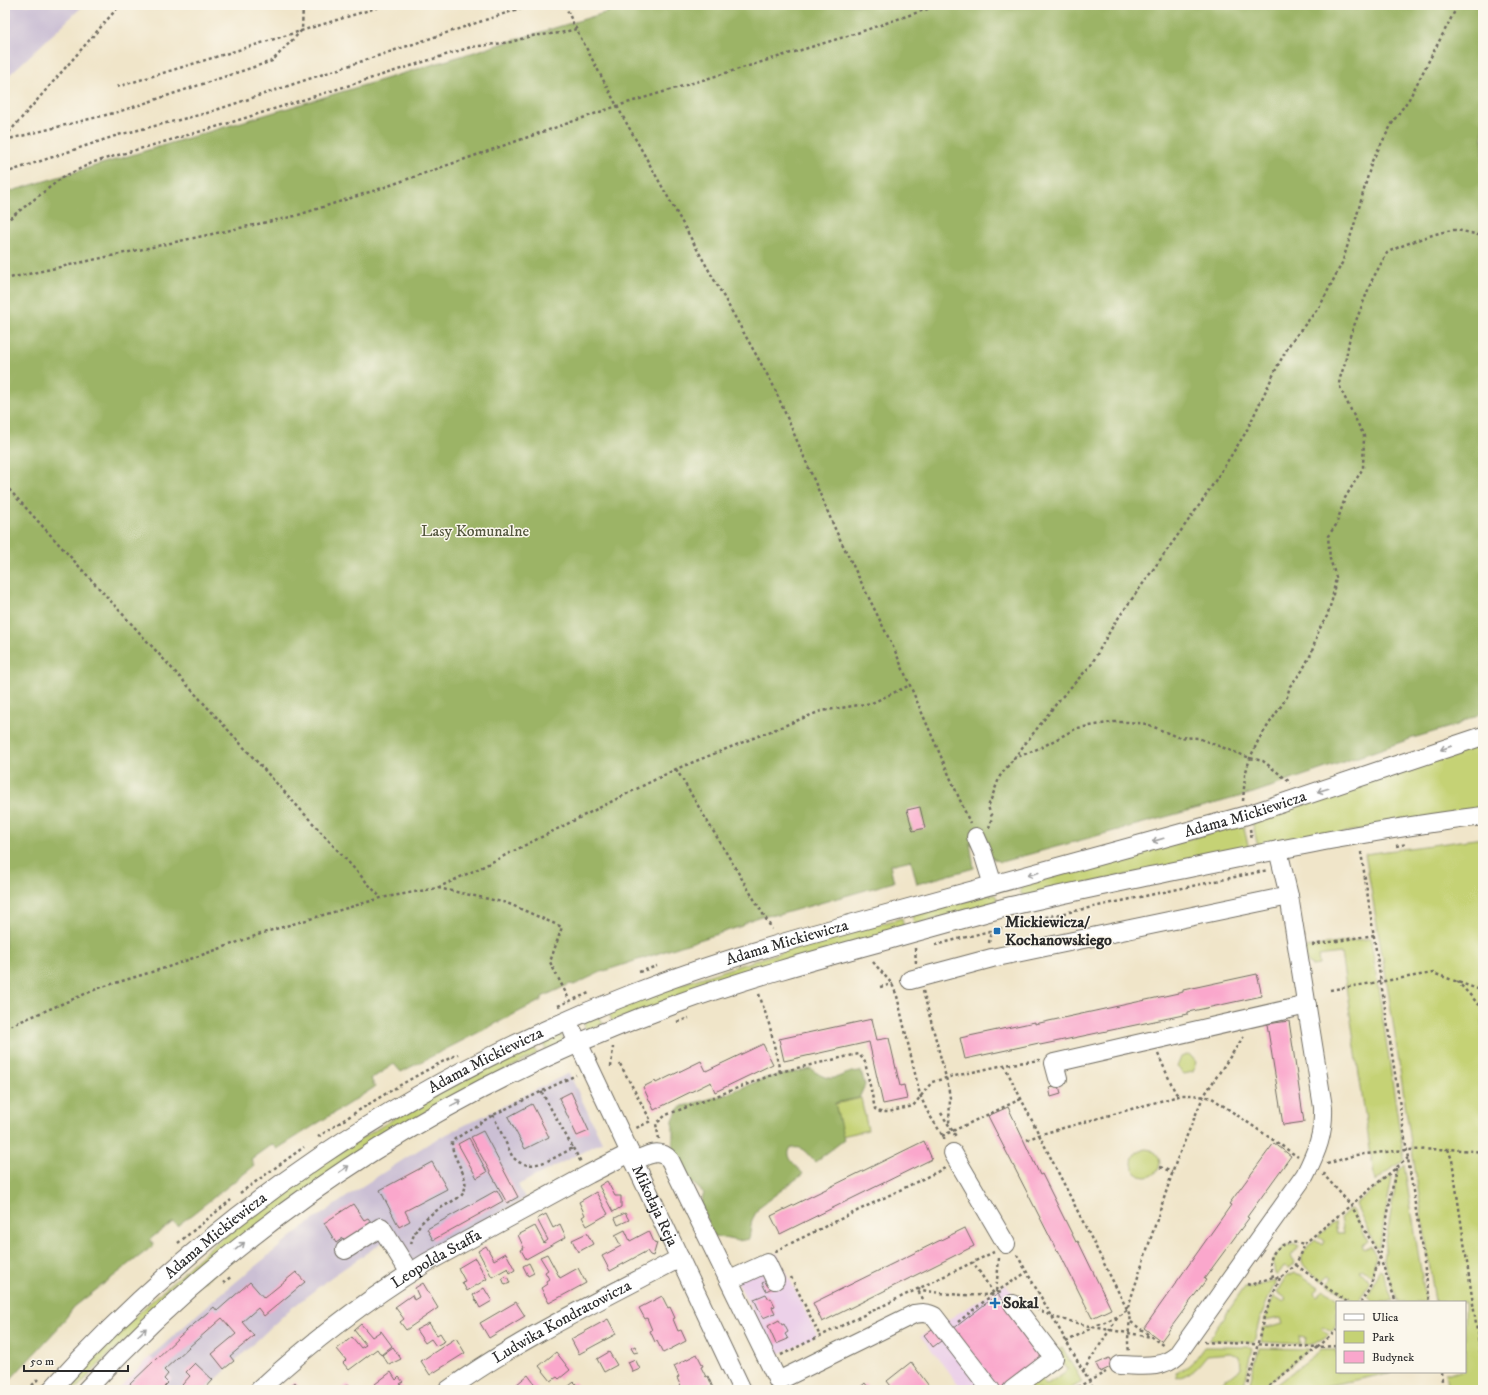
<svg xmlns="http://www.w3.org/2000/svg" width="1488" height="1395" viewBox="0 0 1488 1395" font-family="'IM FELL DW Pica',serif">
	<style>
		.built { fill: #ecd1e9 }
		.industrial { fill: #cbbfd4 }
		.green { fill: #c5d274; stroke: #787e50 }
		.forest { fill: #9cb466; stroke: #647048 }
		.building { fill: #faa7cc }
		.lines { fill: none; stroke-linecap: round; stroke-linejoin: round }
		.minor-casing { stroke: #706c62; stroke-width: 20 }
		.path { stroke: #706c62; stroke-width: 2.5; stroke-dasharray: 3 3; stroke-linecap: butt }
		.minor { stroke: #fff; stroke-width: 18 }
		.oneway { stroke: #a0a0a0 }
		.poi-dot { fill: #1f6fb2; stroke: #fbf7ec; stroke-width: 1.5 }
		.labels { text-anchor: middle; dominant-baseline: central; stroke-width: 3; stroke-linejoin: round; paint-order: stroke }
		.park-label { font-size: 16px; fill: #52553d; stroke: #fbf7ec }
		.street-label { font-size: 16px; fill: #2b2b2b; stroke: #fbf7ec }
		.poi-label { font-size: 16px; font-weight: bold; fill: #2b2b2b; stroke: #fbf7ec; text-anchor: start }
	</style>
	<rect width="100%" height="100%" fill="#fbf7ec"/>
	<filter id="ink" filterUnits="userSpaceOnUse"><feTurbulence type="fractalNoise" baseFrequency=".025" numOctaves="2"/><feDisplacementMap in="SourceGraphic" scale="8" xChannelSelector="R" yChannelSelector="G"/><feConvolveMatrix kernelMatrix="1 2 1 2 8 2 1 2 1" color-interpolation-filters="sRGB"/></filter>
	<filter id="wash" filterUnits="userSpaceOnUse"><feTurbulence type="fractalNoise" baseFrequency=".012" numOctaves="4" result="noise"/><feDisplacementMap in="SourceGraphic" scale="16" xChannelSelector="R" yChannelSelector="G"/><feGaussianBlur stdDeviation="0.9" result="paint"/><feColorMatrix in="noise" values="0 0 0 0 0 0 0 0 0 0 0 0 0 0 0 0 0 1.4 0 .05"/><feComposite in="paint" operator="in"/></filter>
	<g filter="url(#wash)">
		<rect width="100%" height="100%" fill="#f0e5c9"/>
		<path class="built" d="M777,1253l40,82 -42,21 -42,-83z
			M1006,1284l54,75 -40,31h-58l-41,-54z
			M150,1357l23,22 -12,11h-41l-1,-1z"/>
		<path class="industrial" d="M5,5h79l-79,74z
			M569,1073l33,69 -84,43 7,13 -113,65 -19,-28 -63,43 -42,33 -83,79h-44l12,-11 -23,-22 60,-54 96,-78 55,-38 70,-45z"/>
		<path class="green" d="M1483,744v65l-225,38 -6,-26z
			M1243,824l6,25 -223,47 -5,-2 -1,-4 3,-5z
			M1483,838v552h-34l-3,-18h19v-70h-30l-48,-319 -22,-129z
			M992,894l3,1 2,3 -1,4 -82,23 -2,-10z
			M902,918l2,10 -292,93 -4,-10 64,-24 135,-43z
			M1366,939h4l1,2 33,218 -29,23 -34,-229 -23,3 1,9 -7,1 -5,-4 -3,-11 5,-4z
			M599,1016l4,8 -17,6 -2,-5 1,-4z
			M556,1034l6,1 1,5 -2,3 -15,7 -4,-10z
			M533,1044l4,10 -105,53 -321,245 -36,38h-13l42,-45 109,-100 104,-79 109,-67z
			M1189,1054l7,8 -3,10 -9,2 -7,-7 4,-10z
			M861,1098l7,32 -26,6 -7,-32z
			M1132 1163a14 14 0 1 1 28 0a14 14 0 1 1-28 0Z
			M1404,1164l22,138h-28l-15,-43 15,-89z
			M1391,1175l1,2 -12,68 -2,2 -3,-2 -19,-40 1,-2z
			M1350,1209l2,1 16,31 -6,4 2,4 7,-3 5,10 -4,20 -10,-7 -2,2 10,10 -12,21h-4l-26,-18 4,-7 -3,-2 -7,6c-20,-16 -30,-20 -7,-42l8,6 2,-4 -7,-5 17,-14 2,12h6l-3,-16z
			M1295,1244l4,2 -8,10 3,6 -4,6 -6,-2 -7,10 -2,-2 -2,-11 1,-6 10,-10z
			M1379,1270l3,1 11,31h-20l-1,-3 -4,-4z
			M1295,1273l6,2 18,12 -5,6 3,3 7,-6 18,12h-5v24l-5,5 -8,-5 -2,3 7,5c-7,6 -15,10 -25,10l1,-7 -6,-1 1,8 -39,-2 2,-14 20,-5 -2,-5 -17,3 10,-25 10,6 3,-3 -10,-7c4,-8 9,-17 18,-19z
			M1276,1281l-16,37 -6,24 -46,-2 37,-53h7z
			M1062,1347l20,35 -14,8h-48l19,-15 7,10 22,-15 -13,-18z
			M1204,1347h46l3,1 -10,42h-30l28,-22 -1,-12 -10,-3 -23,2c-8,10 -16,20 -30,23l-1,-6c14,-4 20,-14 28,-25z
			M1259,1348l48,1 2,1 -50,40h-11z
			M1321,1350h16v22h57l-78,16 -3,2h-44z"/>
		<path class="forest" d="M631,5h852v707l-26,13 -44,13 -160,55 -252,69 -7,-3 -24,-16 4,25 -57,16 -6,-24 -21,5 4,17 -116,33c-8,-3 -31,4 -36,11l-141,46 -27,13 -4,-1 -28,13v3l-141,72 -7,-8 -23,15 4,8 -98,62 -5,-5 -21,15 3,7 -77,60 -4,-4 -23,17 4,6 -80,62 -15,20 -54,58v-1192z
			M811,1069c26,19 25,3 50,2l4,14 -6,13 -24,5 9,37 -29,22c-8,-8 -13,-18 -25,-13 -5,9 7,17 13,25l-44,33 -7,13 -3,19 -11,2 -24,-5 -14,-31 4,-12 -15,-13 -16,-35v-25l5,-11 5,-3 41,-11 42,-17z"/>
		<g id="blocks">
			<path class="building" d="M920,807l5,21 -12,3 -6,-21z
				M1257,974l5,22 -74,16v2l-148,31 -1,-2 -74,16 -5,-21 75,-16v2l148,-32v-2z
				M872,1019l5,21 12,-2 11,48 4,-1 3,14 -24,5 -14,-62 -85,19 -5,-22z
				M1289,1021l15,101 -21,3 -16,-101z
				M763,1044l10,20 -58,28 -4,-10 -57,28 -11,-23 12,-6 1,2 45,-22 5,10z
				M1059,1085l2,9 -10,3 -2,-10z
				M571,1092l18,39 -12,5 -18,-38z
				M532,1104l17,33 -24,12 -17,-32z
				M1008,1107l32,68 2,-1 34,68 2,-1 33,68 -19,9 -34,-68 -1,1 -69,-135z
				M483,1131l35,66 -11,6 -36,-66z
				M469,1138l18,34 -10,6 -19,-34z
				M924,1141l8,18 -152,75 -9,-18z
				M1274,1143l17,13 -44,61 2,1 -45,61 2,1 -45,61 -17,-13 87,-123 -2,-1z
				M432,1162l15,27 -42,22 5,10 -11,6 -19,-37z
				M607,1181l8,15h6v11l-8,5 -14,-26z
				M497,1190l6,11 -70,39 -6,-11z
				M596,1192l12,22 -21,12 -5,-9 3,-2 -6,-13z
				M353,1204l11,16 4,-2 4,5 -27,18 -2,-3 -7,5 -12,-20z
				M625,1213l4,7 -11,5 -3,-7z
				M546,1214l7,14 7,-4 6,13 -40,22 -5,-9 3,-2 -6,-13 17,-9 9,17 4,-3 -11,-21z
				M965,1228l9,18 -152,76 -9,-19z
				M625,1230l5,11 19,-10 5,11 3,1 -3,10 -1,3 -3,-1 -3,-4 -37,20 -8,-15 19,-10 -6,-11z
				M587,1233l6,11 -15,8 -6,-12z
				M486,1246l8,14 12,-7 9,17 -5,3 -2,-5 -16,9 -14,-26z
				M547,1254l13,24 18,-10 8,15 -37,20 -8,-15 6,-4 -1,-3 3,-2 -4,-7 3,-2 -8,-13z
				M475,1258l12,21 -20,12 -5,-9 3,-1 -7,-13z
				M529,1263l5,10 -6,3 -5,-10z
				M296,1272l9,10 -41,34 -6,-8 -16,14 12,14 -24,20 4,5 -10,8 -12,-15 24,-20 -14,-16 -33,29 -25,23 4,4 -4,5 4,4 -4,4 2,3h-32l-5,-5 51,-49 34,-29 3,4 33,-29 14,16z
				M507,1276l3,7 -5,2 -3,-7z
				M770,1279l4,8 -8,4 -4,-8z
				M423,1283l15,25 -32,22 -6,-8 4,-3 -9,-12 17,-12 2,5 5,-3 -4,-9z
				M484,1288l8,13 -12,7 -7,-13z
				M766,1294l3,5 2,-1 4,8 -3,1 3,6 -12,5 -9,-19z
				M998,1294l46,61 -44,34 -47,-60z
				M662,1296l6,12 2,-1 5,11 -2,1 5,12 3,-1 5,11 -23,12 -6,-12 -2,1 -5,-11 2,-1 -5,-12 -2,1 -6,-11z
				M516,1302l9,14 -36,22 -9,-15z
				M608,1319l8,15 -37,20 -8,-15z
				M779,1320l3,5 2,-1 4,8 -3,2 3,5 -12,5 -8,-18z
				M429,1323l8,12 3,-2 5,8 -9,5 -5,-7 -6,4 -9,-13z
				M361,1324l11,13 9,-6 11,15 -11,9 -4,-6 -28,21 -6,-7 3,-3 -9,-11 15,-12 9,11 5,-3 -12,-15z
				M936,1326l9,12 -12,9 -9,-12z
				M456,1338l9,15 -35,22 -9,-14z
				M635,1346l3,6 -4,1 -3,-5z
				M393,1347l8,12 -12,6 -7,-10z
				M556,1352l14,18 -11,9 -2,-2 -6,4 -12,-15z
				M609,1352l8,13 -13,7 -7,-13z
				M697,1354l6,12 -2,1 5,10 2,-1 5,12 -1,2h-26l-1,-2 -3,1 -5,-11 2,-1 -5,-11z
				M1109,1358l4,8 -13,6 -4,-8z
				M635,1359l5,10 -7,3 -5,-10z
				M911,1362l21,28h-38l-7,-9z
				M195,1363l18,17 -9,10h-17l-5,-5 8,-9 -4,-4z
				M391,1372l5,8 3,-3 4,5 -3,2 5,6h-34l5,-4 -1,-2z
				M528,1375l11,15h-28v-1z
				M295,1382l6,8h-15z
				M574,1382l6,6 -2,2h-14z
				M865,1383l5,7h-13z
				M348,1384l5,6h-13z"/>
		</g>
	</g>
	<g filter="url(#ink)">
		<use href="#blocks" fill-opacity="0" stroke="#706c62" stroke-width="1"/>
		<g class="lines">
			<g class="minor-casing">
				<g id="minor">
					<path d="M976,837l7,16 10,32"/>
					<path d="M910,980l82,-22 297,-62"/>
					<path id="s1" d="M573,1032l169,358"/>
					<path d="M1058,1078l-4,-15 253,-58"/>
					<path d="M953,1153l53,91"/>
					<path d="M634,1161c12,-5 25,-14 36,-1l108,221 136,-67c7,-1 13,-2 20,2l57,74"/>
					<path d="M345,1250l36,-23 29,46"/>
					<path d="M730,1280l37,-17 8,17"/>
					<path d="M1119,1365c20,0 42,5 58,-10l128,-180c12,-24 19,-41 18,-68l-34,-211 -11,-46"/>
					<path id="s2" d="M51,1390c160,-177 361,-312 583,-397 58,-23 117,-41 176,-58l437,-120 236,-79"/>
					<path d="M86,1390c164,-177 364,-304 590,-386 69,-25 138,-44 208,-63 43,-12 85,-24 127,-35 43,-10 86,-19 129,-28 114,-23 228,-48 343,-62"/>
					<path id="s3" d="M259,1390c51,-47 107,-90 167,-127l163,-89 41,-21"/>
					<path id="s4" d="M448,1390c72,-52 153,-90 232,-132"/>
					<path d="M1012,1390l42,-32 -41,-54"/>
				</g>
			</g>
			<path class="path" d="M565,5l8,18 44,83 156,279 63,146 59,120 75,172
				M117,87l269,-82
				M5,137l115,-132
				M5,140l113,-28 154,-51 30,-31 1,-25
				M5,173l113,-38 89,-22 323,-108
				M5,222l58,-45 31,-15 132,-38 245,-77 40,-5 20,-6 29,-3 16,-4
				M5,279l290,-63 90,-29 232,-81 240,-73 82,-28
				M5,485l376,413
				M1013,759l29,-12 35,-19 37,-6h14l19,2 30,13 21,1 52,20 13,3 28,22
				M676,769l96,160
				M1243,801l2,-26 5,-17 9,-19 28,-42 3,-11 12,-15 9,-17 8,-24 8,-14 5,-16 4,-23 -6,-18 -2,-23 8,-11 9,-27 18,-30 1,-32 -22,-44 -3,-8 1,-6 5,-15 5,-27 22,-56 15,-27c8,-6 59,-24 68,-23 9,1 19,4 28,6
				M989,828l3,-11 -4,-10 12,-31 60,-77 31,-34 23,-41 89,-124 43,-68 32,-67 13,-23 29,-36 22,-43 13,-41 17,-61 22,-41 15,-21 49,-94
				M1250,829l2,11
				M1396,846l11,-2
				M1361,852l69,450
				M438,888l69,15 55,24 -12,35 20,39
				M989,943l2,-13
				M935,945l106,-27 227,-48
				M1312,945l62,-10
				M915,948l1,15
				M873,962l19,22 5,12 23,99 7,16 19,30
				M639,972l18,-6
				M1457,981l26,28
				M880,987l13,-3
				M1330,990l103,-17 50,18
				M923,991l25,94 2,13 -1,27
				M759,994l11,33 10,45
				M558,1006l31,-13
				M677,1022l12,-4
				M5,1028l94,-40 69,-21 101,-36 112,-33 56,-10 47,-22 192,-97 145,-58 51,-8 38,-18
				M1158,1054l17,38 4,4
				M620,1064l31,57 -15,7
				M1004,1065l125,248c2,13 -3,25 0,38
				M611,1067l2,-20
				M941,1113l16,25
				M493,1115l19,41c16,20 43,1 61,-8l-32,-57
				M942,1136l79,-37
				M318,1137c45,-30 91,-59 140,-83
				M659,1139l-3,-15 10,-9 114,-43 69,-16 10,-2 6,8 10,47 5,3h8l25,-6 19,-24 14,-4 58,-13 36,-5
				M1027,1140l11,-5 144,-40h11l19,3 86,59
				M573,1148l8,14
				M1448,1149l4,11 31,212
				M1327,1164l28,-9 51,-5 42,-1 35,3
				M1160,1167l12,5
				M1396,1168l-16,89 16,45
				M1325,1173l-1,2 27,30 57,-47
				M240,1193l64,-46
				M178,1243l53,-43
				M411,1244c6,-27 28,-34 50,-48 14,-17 -10,-35 -9,-54l3,-3 38,-24 83,-40
				M776,1252l1,-2 168,-82
				M1017,1255l77,135
				M999,1258l-3,34 6,1
				M1296,1265l51,37
				M791,1277l29,59
				M1273,1277c-1,-5 -4,-13 -2,-18 4,-15 21,-19 33,-15
				M223,1283l9,-7
				M1247,1284l3,1 23,-8 7,1 16,-13 8,-21 47,-39 29,52 -11,33 -8,12
				M923,1299l-6,-10c25,5 51,8 77,5l-21,-32
				M1036,1308l17,9 40,10 58,10
				M958,1322l38,-30 31,-20
				M1131,1322l33,24
				M1066,1342l27,-15 26,-11 8,-6 49,-148 27,-65 41,-61
				M1204,1342l114,5 19,-17
				M781,1355l213,-103
				M1083,1371l35,-54
				M1441,1372l2,18
				M28,1390l10,-11
				M1072,1390l34,-18
				M1247,1390l17,-73 16,-39
				M1264,1390l54,-43 19,-1"/>
			<use href="#minor" class="minor"/>
		</g>
		<defs><path id="oneway-shaft" d="M-6 0H5M1.5-3L5.5 0L1.5 3" fill="none" stroke-width="1.6" stroke-linecap="round" stroke-linejoin="round"/></defs>
		<g class="oneway">
			<use href="#oneway-shaft" transform="translate(1446 748) rotate(161)"/>
			<use href="#oneway-shaft" transform="translate(1323 790) rotate(162)"/>
			<use href="#oneway-shaft" transform="translate(1158 840) rotate(164)"/>
			<use href="#oneway-shaft" transform="translate(1033 874) rotate(165)"/>
			<use href="#oneway-shaft" transform="translate(456 1103) rotate(-29)"/>
			<use href="#oneway-shaft" transform="translate(344 1169) rotate(-34)"/>
			<use href="#oneway-shaft" transform="translate(240 1246) rotate(-39)"/>
			<use href="#oneway-shaft" transform="translate(142 1332) rotate(-44)"/>
		</g>
	</g>
	<g class="poi-dot">
		<rect x="993" y="927" width="8" height="8" rx="2"/>
		<path d="M993 1297h4v4h4v4h-4v4h-4v-4h-4v-4h4z"/>
	</g>
	<g class="labels">
		<g class="park-label">
			<text x="475" y="531">Lasy Komunalne</text>
		</g>
		<g class="street-label">
			<text stroke="none"><textPath href="#s2" startOffset="1349">Adama Mickiewicza</textPath></text>
			<text stroke="none"><textPath href="#s2" startOffset="873">Adama Mickiewicza</textPath></text>
			<text stroke="none"><textPath href="#s2" startOffset="549">Adama Mickiewicza</textPath></text>
			<text stroke="none"><textPath href="#s1" startOffset="192">Mikołaja Reja</textPath></text>
			<text stroke="none"><textPath href="#s2" startOffset="226">Adama Mickiewicza</textPath></text>
			<text stroke="none"><textPath href="#s3" startOffset="221">Leopolda Staffa</textPath></text>
			<text stroke="none"><textPath href="#s4" startOffset="133">Ludwika Kondratowicza</textPath></text>
		</g>
		<g class="poi-label">
			<text x="1005" y="922">Mickiewicza/<tspan x="1005" dy="18">Kochanowskiego</tspan></text>
			<text x="1003" y="1303">Sokal</text>
		</g>
	</g>
	<rect width="1488" height="1395" fill="none" stroke="#fbf7ec" stroke-width="20"/>
	<rect x="1336" y="1301" width="130" height="72" fill="#fbf7ec" stroke="#a8a59f"/>
	<rect x="1344" y="1314" width="20" height="6" fill="#ffffff" stroke="#a8a59f"/>
	<text x="1372" y="1321" font-size="12" fill="#2b2b2b">Ulica</text>
	<rect x="1344" y="1331" width="20" height="12" fill="#c5d274" stroke="#a8a59f"/>
	<text x="1372" y="1341" font-size="12" fill="#2b2b2b">Park</text>
	<rect x="1344" y="1351" width="20" height="12" fill="#faa7cc" stroke="#a8a59f"/>
	<text x="1372" y="1361" font-size="12" fill="#2b2b2b">Budynek</text>
	<path d="M24 1365v6h104v-6" fill="none" stroke="#2b2b2b" stroke-width="2"/>
	<text x="30" y="1365" font-size="12" fill="#2b2b2b" stroke="#fbf7ec" stroke-width="3" paint-order="stroke">50 m</text>
</svg>
